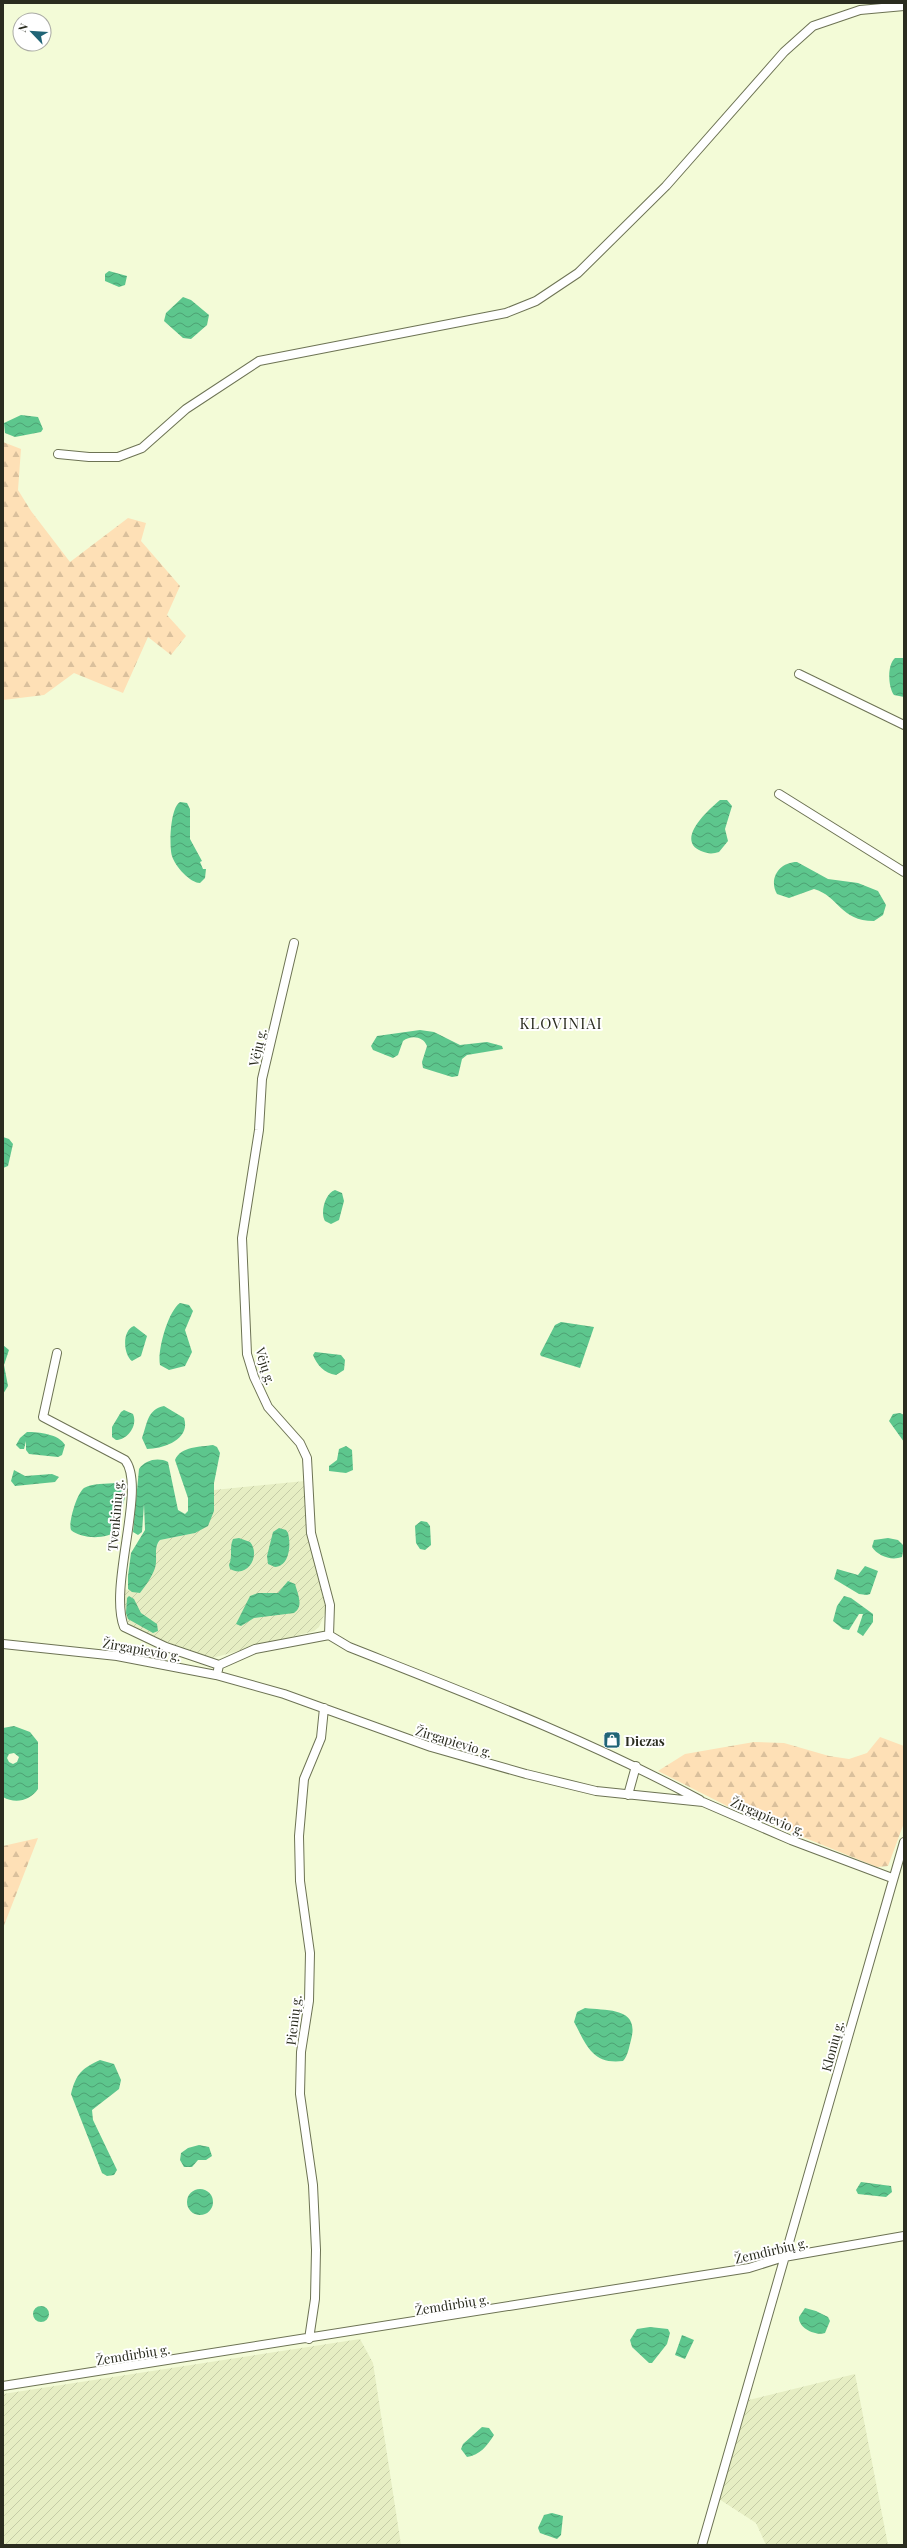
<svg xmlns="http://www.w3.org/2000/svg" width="907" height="2548" viewBox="0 0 907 2548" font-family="'Playfair Display',serif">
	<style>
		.industrial { fill: url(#industrial-furrows) }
		.forest { fill: url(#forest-firs) }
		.water { fill: url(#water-waves); fill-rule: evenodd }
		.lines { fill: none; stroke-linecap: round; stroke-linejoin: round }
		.minor-casing { stroke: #6d7354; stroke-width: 10 }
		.minor { stroke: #fff; stroke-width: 8 }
		.labels { text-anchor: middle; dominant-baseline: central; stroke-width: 4; stroke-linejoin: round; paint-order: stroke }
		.street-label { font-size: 13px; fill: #2a2c1f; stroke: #fff }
		.poi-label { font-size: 13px; font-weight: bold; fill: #2a2c1f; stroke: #fff; text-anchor: start }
		.quarter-label { font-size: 15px; letter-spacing: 1px; fill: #2a2c1f; stroke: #fff }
	</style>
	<defs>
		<pattern id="industrial-furrows" width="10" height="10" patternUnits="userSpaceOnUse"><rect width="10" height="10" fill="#e6eec3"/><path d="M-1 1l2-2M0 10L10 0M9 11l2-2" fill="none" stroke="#c5cca7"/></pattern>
		<pattern id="forest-firs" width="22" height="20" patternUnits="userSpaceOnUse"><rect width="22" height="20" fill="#fee0b6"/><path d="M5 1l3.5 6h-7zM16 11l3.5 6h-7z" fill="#dac09c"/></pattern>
		<pattern id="water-waves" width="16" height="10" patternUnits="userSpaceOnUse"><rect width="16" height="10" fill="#5dc68d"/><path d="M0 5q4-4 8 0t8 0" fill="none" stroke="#4da173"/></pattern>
	</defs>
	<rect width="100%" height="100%" fill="#f3fbd7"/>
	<path class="industrial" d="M305,1481l1,44 19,80v8l-6,14 -5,4 -102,27 -29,-9 -47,-20 -7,-6 -6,-10 1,-24 16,4 15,-26v-17l5,-10 35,-7 19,-22v-21z
		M360,2339l13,24 28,182h-398v-151z
		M855,2374l33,171h-122l-10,-22 -37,-24 30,-99z"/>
	<path class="forest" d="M3,442l18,7 -3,41 13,21 39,51 58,-44 18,5 -5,18 39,45 -13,29 19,21 -15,19 -23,-18 -25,56 -49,-20 -30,22 -41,5z
		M880,1737l24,9v77l-16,43 -11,1 -146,-59 -73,-37 27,-17 69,-12 30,1 45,13 20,3 18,-6z
		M38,1838l-35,90v-82z"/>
	<path class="water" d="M109,271l18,5 -2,9 -6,2 -14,-6v-7z
		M183,297l8,3 18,15 -2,10 -16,14 -8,-1 -19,-17 2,-8z
		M21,415l17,2 5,12 -2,3 -26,5 -10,-4 -1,-10z
		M895,658h9v39l-10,-2c-6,-8 -7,-30 1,-37z
		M720,800h7l5,6 -7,23 3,12 -9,11c-6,2 -11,2 -18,-1 -26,-11 7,-41 19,-51z
		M180,802l7,1 3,6v30l12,22 -2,1 3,7h3l-1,9 -5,5c-10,0 -25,-17 -28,-27 -3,-10 -2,-48 8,-54z
		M797,862l31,17 30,4 20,8 8,14 -3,10 -9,6c-34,0 -35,-25 -60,-32l-25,9 -12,-4c-9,-16 3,-32 20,-32z
		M420,1030l14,2 26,13 27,-3 15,4 1,3 -36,6 -5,4 -4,17 -6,1 -29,-9 -1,-6 5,-16c-4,-10 -16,-11 -24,-5l-5,14 -5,3 -20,-8 -2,-4 6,-10z
		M3,1137l6,2 4,5 -5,22 -5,2z
		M335,1190l7,3 2,8 -5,19 -8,4 -6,-3c-5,-8 0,-28 10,-31z
		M180,1303l9,2 4,6 -8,19 7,22 -7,14 -16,4 -9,-5c-3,-14 8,-54 20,-62z
		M561,1322l33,5 -14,41 -39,-12 -1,-2 15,-29z
		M134,1326l13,10 -6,20 -9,5c-9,-7 -10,-31 2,-35z
		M3,1345l6,5 -5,15 4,21 -5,8z
		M315,1352l26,3 4,5 -1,10 -8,5c-12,-2 -19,-10 -23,-20z
		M164,1406l20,12c7,21 -20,31 -37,31l-5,-11c5,-13 5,-29 22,-32z
		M124,1410l9,4c5,11 -5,26 -17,26l-4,-3v-10l9,-15z
		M900,1413l4,2v27l-15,-21 4,-7z
		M27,1432c12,0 32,2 38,13l-3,10 -4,2 -29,-3 -3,-4v-9l-2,8h-4l-4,-4 4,-7z
		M213,1445l4,2 3,6 -6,30v28l-6,15 -13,7 -35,7c-7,8 -2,18 -5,28 -3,9 -9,17 -15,25l-8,-1 -4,-3v-13l3,-23 14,-23 -1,-26 -2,28 -4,3 -5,-3 6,-63c6,-9 19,-12 29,-7l10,48 7,4 3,-3v-13l-13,-38c6,-14 25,-13 38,-15z
		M346,1446l6,4 1,20 -7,3 -17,-2v-5l8,-6 2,-11z
		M14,1470l11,6 27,-2 7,3 -4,5 -40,4 -4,-5z
		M116,1483l6,2 3,12 -8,33c-10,10 -36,9 -46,0 -3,-7 6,-37 13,-42 8,-5 23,-4 32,-5z
		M421,1521l6,1 3,4 1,19 -6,5 -5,-1 -4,-6 -1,-17z
		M279,1528l7,2 2,3c3,11 2,33 -13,34l-7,-3 -1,-8 6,-24z
		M239,1538l11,4c11,13 -2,37 -20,27l-1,-4c4,-10 0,-17 4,-26z
		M888,1538l10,2 6,6 -2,11c-11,4 -24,-1 -30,-10l2,-7z
		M865,1566l13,5 -8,23 -3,1 -8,-1 -25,-15 3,-10 21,6z
		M288,1581l7,3c3,11 9,22 -1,29l-40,5 -13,8 -5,-2 14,-28 8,-3h20z
		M129,1596l5,3 7,14 16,11 1,7 -5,2 -25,-14 -2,-6 1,-15z
		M844,1596l7,2 22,16v8l-10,14 -6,-4 6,-18h-4l-10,16 -6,-1 -10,-8 4,-15z
		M14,1726l16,6 8,10v47c-8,12 -23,15 -35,8v-69zM14,1753l5,4 -2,5 -4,2 -4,-2 -2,-4 2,-4z
		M585,2008c23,3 55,-1 46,32 -2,7 -3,16 -8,21 -31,4 -37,-17 -49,-39l3,-10z
		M100,2060l14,4 7,16 -2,9 -27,21 1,10 24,50 -3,5 -7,1 -5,-3 -31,-79c5,-20 11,-26 29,-34z
		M199,2145l10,2 3,9 -6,4h-8l-6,7h-8l-4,-7 1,-7 7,-5z
		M861,2182l30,4 1,6 -6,5 -28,-3 -2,-4z
		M187 2202a13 13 0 1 1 26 0a13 13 0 1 1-26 0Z
		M33 2314a8 8 0 1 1 16 0a8 8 0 1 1-16 0Z
		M805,2308l11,3 12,6 2,4 -5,12c-9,3 -27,-5 -26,-16z
		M650,2327l18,2 2,4 -3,11 -15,19h-3l-17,-16 -2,-7 7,-11z
		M682,2335l12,5 -9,19 -10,-4z
		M482,2427l7,1 5,7c-7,11 -14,20 -27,22l-6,-8 2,-5z
		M552,2513l11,3 -2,19 -4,4 -17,-6 -2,-5 6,-13z"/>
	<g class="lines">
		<g class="minor-casing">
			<path id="minor" d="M58,454l31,3h29l24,-9 44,-39 73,-48 247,-48 30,-12 42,-28 88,-87 118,-134 29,-26 47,-16 44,-4
				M799,674l105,51
				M779,794l125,78
				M294,943l-32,136 -3,51 -17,108 5,116 7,23 14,30 32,36 7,15 4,75 19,72 -1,30
				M57,1353l-14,64 82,43c22,27 -17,126 -1,167l42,20 53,18
				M329,1635l20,12c119,47 238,92 351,153
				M3,1644l114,12 99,19 68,19 147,53 95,27 70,17 107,11 88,38 101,38
				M218,1670l1,-5 36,-16 74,-14
				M628,1795l8,-29
				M309,2339l6,-40 1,-49 -3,-65 -13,-91 1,-42 8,-51 1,-48 -10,-72 -1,-45 5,-57 17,-41 3,-30
				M3,2386l746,-118 35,-11 120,-21
				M702,2545l202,-703"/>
		</g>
		<use href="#minor" class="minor"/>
	</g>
	<defs>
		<g id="shop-square" transform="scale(0.9)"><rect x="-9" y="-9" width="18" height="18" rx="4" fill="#206476" stroke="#fff"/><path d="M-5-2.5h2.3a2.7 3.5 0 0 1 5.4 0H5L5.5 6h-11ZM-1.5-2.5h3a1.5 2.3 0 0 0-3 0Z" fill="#fff"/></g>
	</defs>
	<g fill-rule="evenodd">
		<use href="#shop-square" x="612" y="1740"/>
	</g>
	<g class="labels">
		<g class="street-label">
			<text transform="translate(257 1047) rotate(-77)">Vėjų g.</text>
			<text transform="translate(266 1366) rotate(73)">Vėjų g.</text>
			<text transform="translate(115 1515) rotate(-85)">Tvenkinių g.</text>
			<text transform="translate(142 1649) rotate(10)">Žirgapievio g.</text>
			<text transform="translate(454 1741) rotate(17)">Žirgapievio g.</text>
			<text transform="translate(768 1816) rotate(23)">Žirgapievio g.</text>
			<text transform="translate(293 2020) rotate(-83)">Pienių g.</text>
			<text transform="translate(832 2046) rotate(-75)">Klonių g.</text>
			<text transform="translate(771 2250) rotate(-13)">Žemdirbių g.</text>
			<text transform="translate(452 2304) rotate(-9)">Žemdirbių g.</text>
			<text transform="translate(133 2354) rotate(-9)">Žemdirbių g.</text>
		</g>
		<g class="poi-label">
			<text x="625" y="1740">Diezas</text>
		</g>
		<g class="quarter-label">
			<text x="561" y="1023">KLOVINIAI</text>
		</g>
	</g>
	<rect width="907" height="2548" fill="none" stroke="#2a2c1f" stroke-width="8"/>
	<g transform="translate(32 32) rotate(295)"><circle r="19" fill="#ffffff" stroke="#aaaba5"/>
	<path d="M0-3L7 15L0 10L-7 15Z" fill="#206476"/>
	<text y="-6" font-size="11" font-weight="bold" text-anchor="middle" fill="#2a2c1f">N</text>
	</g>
</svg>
